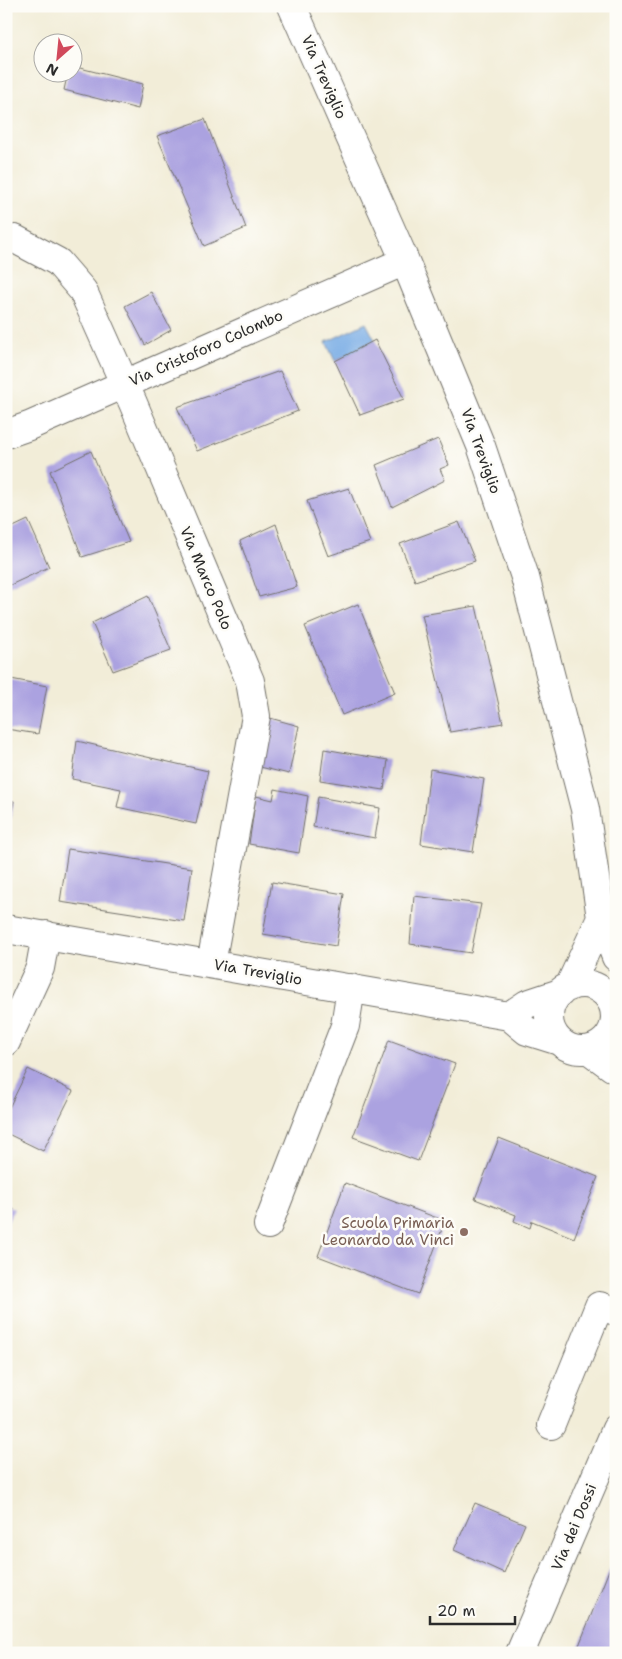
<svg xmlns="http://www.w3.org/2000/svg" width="622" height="1659" viewBox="0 0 622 1659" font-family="'Shantell Sans',sans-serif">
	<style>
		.water { fill: #78ace5; stroke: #526c88 }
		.building { fill: #aba2e0 }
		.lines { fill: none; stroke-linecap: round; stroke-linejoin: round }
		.minor-casing { stroke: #716f68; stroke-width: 30 }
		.minor { stroke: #fff; stroke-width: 28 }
		.education-dot { fill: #8d6e63; stroke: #fdfcf7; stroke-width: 2 }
		.labels { text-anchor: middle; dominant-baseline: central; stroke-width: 5; stroke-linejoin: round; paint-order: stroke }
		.street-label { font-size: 15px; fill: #2b2b2b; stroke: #fdfcf7 }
		.education-label { font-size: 15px; fill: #785e54; stroke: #fdfcf7; text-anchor: end }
	</style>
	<rect width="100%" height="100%" fill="#fdfcf7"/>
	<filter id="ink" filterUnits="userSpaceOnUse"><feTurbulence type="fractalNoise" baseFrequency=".02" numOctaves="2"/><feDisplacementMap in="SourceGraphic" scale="10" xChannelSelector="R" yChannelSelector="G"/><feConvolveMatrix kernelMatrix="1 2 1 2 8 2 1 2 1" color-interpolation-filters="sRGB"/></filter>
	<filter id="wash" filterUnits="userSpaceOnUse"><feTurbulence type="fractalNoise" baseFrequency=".0096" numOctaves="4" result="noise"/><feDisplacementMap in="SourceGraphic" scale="20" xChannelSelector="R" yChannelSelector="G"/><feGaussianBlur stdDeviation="1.12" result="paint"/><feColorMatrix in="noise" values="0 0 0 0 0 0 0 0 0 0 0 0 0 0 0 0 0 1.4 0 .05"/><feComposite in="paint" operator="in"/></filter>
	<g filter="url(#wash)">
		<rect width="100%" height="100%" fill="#f2edd8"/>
		<path class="water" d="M366,323l9,17 -40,21 -9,-19z"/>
		<g id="blocks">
			<path class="building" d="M72,66l71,18 -5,25 -74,-19 4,-18h4z
				M6,82l5,2 -4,12h-1z
				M205,119l41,109 -42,18 -47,-110z
				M151,292l20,38 -26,15 -20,-39z
				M375,340l29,59 -44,16 -25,-54z
				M280,371l18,40 -101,40 -20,-44z
				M438,439l11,26 -9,4 5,11 -53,27 -16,-42z
				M91,451l38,91 -47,15 -32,-86z
				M349,488l21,54 -42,14 -21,-55z
				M28,520l21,47 -43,20v-62l3,4z
				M459,522l16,39 -60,20 -15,-37z
				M276,524l21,63 -38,10 -19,-56z
				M148,596l23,54 -58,21 -21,-48z
				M358,604l37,89 -53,22 -37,-89z
				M476,606l27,117 -53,9 -28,-117z
				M6,678l41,8 -9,48 -32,-5z
				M270,718l29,8 -10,48 -29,-7z
				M77,741l131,30 -12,53 -79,-17 4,-18 -49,-10z
				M324,749l64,11 -4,30 -64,-10z
				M430,769l54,10 -11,73 -52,-8z
				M275,789l33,7 -9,57 -50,-9 7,-48 17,4z
				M318,797l62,11 -5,30 -62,-11z
				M6,800l8,1 -7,34h-1z
				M68,849l124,19 -8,53 -124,-19z
				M272,882l72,12 -8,52 -73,-12z
				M414,896l67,8 -10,49 -61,-9z
				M389,1040l66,24 -37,97 -65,-24z
				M28,1069l45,22 -30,60 -37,-18v-19z
				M499,1138l99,39 -24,61 -42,-17 -2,7 -16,-7 2,-6 -41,-16z
				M345,1183l100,38 -27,73 -100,-38z
				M6,1206l8,3 -8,17z
				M475,1503l50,21 -21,49 -50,-23z
				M611,1565l5,2v86h-40z"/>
		</g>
	</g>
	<g filter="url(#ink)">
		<use href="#blocks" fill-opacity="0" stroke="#716f68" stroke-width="1"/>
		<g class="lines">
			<g class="minor-casing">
				<path id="minor" d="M292,6l113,255 76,185 44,131 60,232 16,109 15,39
					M15,239l43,23 25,29 50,112 117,278 6,35 -45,248
					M6,434l23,-8 376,-165
					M6,929l503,87 18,15 32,10
					M549 1017a33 33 0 1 1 66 0a33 33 0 1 1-66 0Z
					M569,987l32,-69
					M509,1016l18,-12 33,-11
					M6,1042l34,-74 6,-33
					M589,1050l23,17 4,1
					M268,1225l77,-199 6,-38
					M551,1425l48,-119 17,5
					M520,1653l96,-224"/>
			</g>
			<use href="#minor" class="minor"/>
		</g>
	</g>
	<circle class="education-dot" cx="464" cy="1232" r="5"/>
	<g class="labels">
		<g class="street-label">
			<text transform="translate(324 77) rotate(66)">Via Treviglio</text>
			<text transform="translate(206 348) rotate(-24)">Via Cristoforo Colombo</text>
			<text transform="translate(481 451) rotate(70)">Via Treviglio</text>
			<text transform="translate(206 578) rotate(67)">Via Marco Polo</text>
			<text transform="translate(258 972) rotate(10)">Via Treviglio</text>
			<text transform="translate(574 1527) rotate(-67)">Via dei Dossi</text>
		</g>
		<g class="education-label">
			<text x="454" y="1223">Scuola Primaria<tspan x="454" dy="17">Leonardo da Vinci</tspan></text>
		</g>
	</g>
	<rect width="622" height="1659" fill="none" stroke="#fdfcf7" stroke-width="25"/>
	<g transform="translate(58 58) rotate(207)"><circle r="24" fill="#fdfcf7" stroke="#a9a8a5"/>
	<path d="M0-4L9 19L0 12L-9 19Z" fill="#d1495b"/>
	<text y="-8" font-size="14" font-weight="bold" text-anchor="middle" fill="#2b2b2b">N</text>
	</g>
	<path d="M430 1616v8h85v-8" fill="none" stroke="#2b2b2b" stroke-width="2.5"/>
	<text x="437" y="1616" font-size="15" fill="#2b2b2b" stroke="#fdfcf7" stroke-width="4" paint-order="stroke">20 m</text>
</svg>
